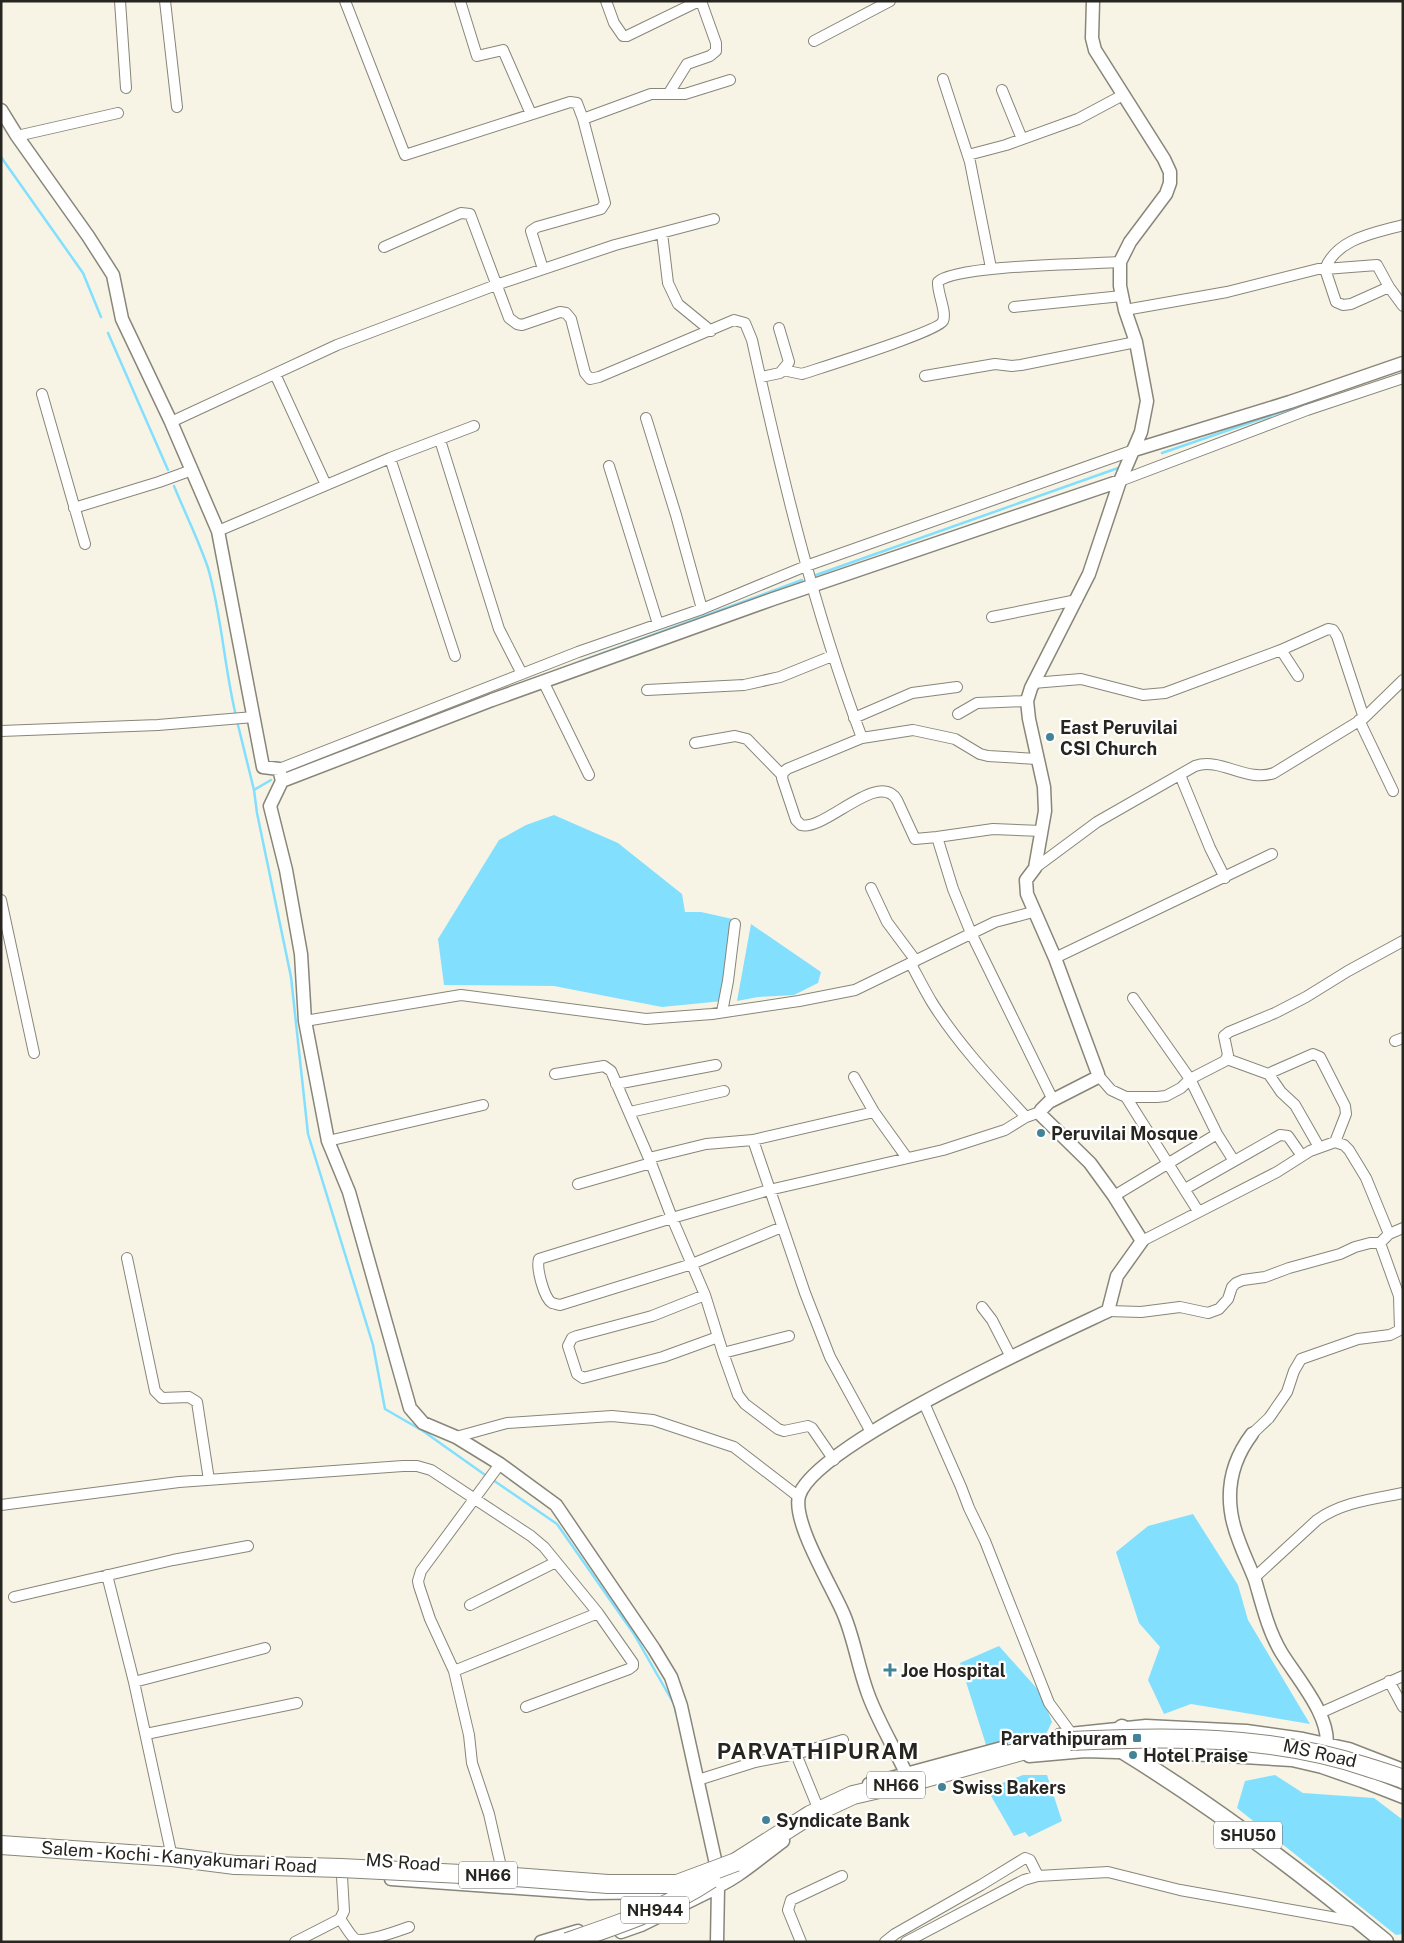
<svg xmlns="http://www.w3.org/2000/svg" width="1404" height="1943" font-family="'Public Sans',sans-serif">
	<rect width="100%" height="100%" fill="#f7f4e6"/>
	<path fill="#83dffe" d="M 554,815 L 618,843 L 682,894 L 685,912 L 701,912 L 737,920 L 723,1001 L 662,1007 L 554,986 L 444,985 L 438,939 L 499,840 L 526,825 Z
		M 751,924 L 821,972 L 818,983 L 794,995 L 758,997 L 737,1001 Z
		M 1193,1514 L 1238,1585 L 1248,1620 L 1310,1724 L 1191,1704 L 1164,1714 L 1148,1680 L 1160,1647 L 1139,1623 L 1116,1552 L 1148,1526 Z
		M 999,1646 L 1041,1693 L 1052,1722 L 1046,1734 L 987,1748 L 960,1663 Z
		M 1023,1775 L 1047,1775 L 1062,1821 L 1029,1837 L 1025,1832 L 1014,1836 L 987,1789 Z
		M 1275,1775 L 1303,1793 L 1374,1798 L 1403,1820 L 1403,1934 L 1396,1935 L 1237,1808 L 1245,1781 Z"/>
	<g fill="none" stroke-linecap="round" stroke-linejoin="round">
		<path stroke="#83dffe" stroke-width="2.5" d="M 1,157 L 83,273 L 101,317
			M 108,333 L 168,470
			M 1162,453 L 1319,399
			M 174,486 C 185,513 199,541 208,568 C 222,616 224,667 236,716
			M 816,575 L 1121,467
			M 579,662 L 802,580
			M 237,721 L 254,790 L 257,813 L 291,977 L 308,1134 L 373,1345 L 385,1409 L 423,1431 L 488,1477
			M 254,790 L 271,780
			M 493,1480 L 557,1524 L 634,1634 L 674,1704 L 676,1713"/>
		<defs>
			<path id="minor" d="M 120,1 L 126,88
				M 165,1 L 177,107
				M 345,1 L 405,155 L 570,102 L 577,103 L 583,119 L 605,203 L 601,209 L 537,227 L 531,231 L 543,269
				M 460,1 L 477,56 L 503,50 L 531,114
				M 606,1 L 614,23 L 623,36 L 627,36 L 699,1
				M 814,41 L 890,1
				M 943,79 L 970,162 L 991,268
				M 1002,90 L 1022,139
				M 669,93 L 687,64 L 710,56 L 716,51 L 716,43 L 701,1
				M 583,119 L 651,94 L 685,94 L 730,80
				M 17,136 L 118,113
				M 968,155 L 1006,145 L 1078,119 L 1123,95
				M 662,233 L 668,283 L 678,304 L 711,331
				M 384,247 L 461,213 L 470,214 L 509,318 L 517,324 L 522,325 L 560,312 L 566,313 L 571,319 L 585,373 L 590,379 L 599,377 L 734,320 L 745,323 L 752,340 C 782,476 813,608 862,738
				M 1389,287 L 1377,265 L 1325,269 L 1336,302 L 1343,305 L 1351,304 L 1389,287 L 1403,306
				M 1014,307 L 1122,296
				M 1125,310 L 1227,292 L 1318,269 L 1325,269 C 1337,238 1375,233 1403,225
				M 783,370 L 802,374 C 820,368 939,331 943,321 C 947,312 937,293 938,282 C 955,265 1089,264 1120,262
				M 275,374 L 326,485
				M 925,376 L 995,364 L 1012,366 L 1021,365 L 1136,342
				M 761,377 L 780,373 L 789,362 L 779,328
				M 42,394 L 85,544
				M 646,418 L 676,515 L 702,609
				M 171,422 L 337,345 L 496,285 L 615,245 L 714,219
				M 440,440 L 499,629 L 522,674
				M 390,458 L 455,656
				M 609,466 L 658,624
				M 1120,481 L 1307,410 L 1403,378
				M 74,508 L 159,482 L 192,470
				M 218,531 L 390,458 L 474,426
				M 992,617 L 1077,600
				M 1281,650 L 1298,676
				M 543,681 L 589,775
				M 1033,683 L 1081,679 L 1143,695 L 1165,693 L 1281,650 L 1328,629 L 1333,630 L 1337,636 L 1364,718
				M 647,690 L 744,685 L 780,677 L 832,656
				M 958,714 L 977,703 L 1027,701
				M 854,718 L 912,693 L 957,687
				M 1359,720 L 1393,791
				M 1,731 L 158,725 L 254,717
				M 695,743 L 735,736 L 747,739 L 782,775
				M 1037,759 L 988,756 L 980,754 L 955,739 L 913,730 L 862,738 L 787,769 L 783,773 L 782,778 L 796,820 L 801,825 C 824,832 879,769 897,800 L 915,839 L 937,837 L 953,889 L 971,933 L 1053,1100
				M 279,769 L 578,652 L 702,609 L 806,566 L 1134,450
				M 1180,775 L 1210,848 L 1225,878
				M 937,837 L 993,829 L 1042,831
				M 1035,868 L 1097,822 L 1195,766 C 1221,757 1246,783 1274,773 L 1364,718 L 1403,680
				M 871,888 L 887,922 L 916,961
				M 1,900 L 34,1053
				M 1055,958 L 1272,854
				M 911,964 C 918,977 925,991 933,1004 C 959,1045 993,1081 1026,1117 L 1040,1112
				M 1133,998 L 1190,1079 L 1217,1134 L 1234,1161
				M 722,1012 L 728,981 L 735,924
				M 305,1021 L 461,995 L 646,1019 L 712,1014 L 799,1001 L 855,990 L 995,922 L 1033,912
				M 1395,1041 L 1403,1038
				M 1227,1059 L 1271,1075
				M 555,1074 L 604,1066 L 611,1071 L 651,1163 L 672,1218 L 705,1295 L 723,1353 L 738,1395 L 745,1404 L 778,1429 L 784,1431 L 808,1426 L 812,1428 L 834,1460
				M 1098,1075 L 1111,1090 L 1126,1097 L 1157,1097 L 1166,1096 L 1181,1088 L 1190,1079 L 1225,1061 L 1228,1055 L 1224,1036 L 1229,1032 L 1275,1013 L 1306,997 L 1348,971 L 1403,941
				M 854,1077 L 874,1112 L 907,1158
				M 616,1084 L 716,1065
				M 1126,1097 L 1198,1211
				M 630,1112 L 724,1091
				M 753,1140 L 805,1293 L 830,1357 L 871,1432
				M 328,1141 L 483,1105
				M 1319,1147 L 1295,1105 L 1281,1092 L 1270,1076 L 1272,1072 L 1313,1054 L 1320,1057 L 1345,1106 L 1346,1114 L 1335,1142
				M 649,1158 L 706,1144 L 753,1140 L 874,1112
				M 578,1184 L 651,1163
				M 1185,1189 L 1280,1135 L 1288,1136 L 1302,1156
				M 1114,1196 L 1217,1134
				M 782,1227 L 692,1264 L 560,1305 C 559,1305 553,1303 552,1303 C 544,1298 536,1268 539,1259 L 672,1218 L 769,1190 L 943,1150 L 1005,1130 L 1026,1117
				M 1142,1241 L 1277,1172 L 1310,1151 L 1335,1142 L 1344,1145 L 1349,1150 L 1366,1178 L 1389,1234
				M 127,1258 L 155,1391 L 162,1398 L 189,1397 L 197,1402 L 209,1480
				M 705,1295 L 652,1316 L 577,1336 L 572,1338 L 568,1346 L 577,1374 L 583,1378 L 663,1357 L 718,1337
				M 982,1307 L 992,1320 L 1011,1357
				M 1108,1311 L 1141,1312 L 1180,1307 L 1208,1313 L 1219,1309 L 1228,1299 L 1232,1287 L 1236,1283 L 1243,1280 L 1265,1277 L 1289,1268 L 1340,1254 L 1355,1247 L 1370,1243 L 1380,1243
				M 723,1353 L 789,1336
				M 924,1403 L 961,1487 L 969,1508 L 985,1541 L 1049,1703 L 1071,1733
				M 1252,1434 L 1269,1418 L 1287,1392 L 1294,1371 L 1301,1359 L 1358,1339 L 1390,1335 L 1400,1330 L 1399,1296 L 1380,1243 L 1389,1234 L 1403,1228
				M 456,1437 L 507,1423 L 612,1416 L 653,1420 L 734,1447 L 799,1497
				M 500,1464 L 421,1571 L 418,1581 L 419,1586 L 430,1619 L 454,1671 L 469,1735 L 472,1763 L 489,1814 L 502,1871
				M 1,1505 L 179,1482 L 403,1466 L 417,1466 L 431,1470 L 531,1536 L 544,1547 L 598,1613 L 633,1663 L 633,1666 L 629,1669 L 526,1707
				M 107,1575 L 134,1682 L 172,1857
				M 1254,1578 L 1317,1520 C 1342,1502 1373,1499 1403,1493
				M 14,1597 L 173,1560 L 248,1546
				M 470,1605 L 556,1562
				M 454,1671 L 598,1613
				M 1389,1681 L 1403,1707
				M 134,1682 L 265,1648
				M 1320,1713 L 1403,1676
				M 146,1734 L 297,1703
				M 796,1754 L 816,1803
				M 698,1780 L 755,1762 L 796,1754 L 843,1740
				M 340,1919 C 345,1925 349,1934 355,1939 C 365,1943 398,1931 409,1927
				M 295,1942 L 340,1919 L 344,1911 L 342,1876
				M 801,1942 L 788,1910 L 791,1900 L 842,1876
				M 885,1942 L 895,1934 L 981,1885 L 1025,1858 L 1030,1860 L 1038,1876
				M 906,1942 L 1024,1880 L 1038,1876 L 1108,1872 L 1180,1890 L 1359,1922"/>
			<path id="tertiary" d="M 1,110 L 17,136 L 88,236 L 113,275 L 122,319 L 171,422 L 218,531 L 263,767 L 279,769 L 282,781 L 270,806 L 286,870 L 301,954 L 305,1021 L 328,1141 L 349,1192 L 410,1408 L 423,1423 L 456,1437 L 500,1464 L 556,1505 L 654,1649 L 671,1677 L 681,1706 L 716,1864 L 718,1887 L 717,1942
				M 1134,450 L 1290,402 L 1403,363
				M 282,781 L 492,700 L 773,599 L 1120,481
				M 1252,1434 C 1227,1467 1224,1503 1239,1541 C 1244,1555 1250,1567 1255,1580 C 1262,1604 1268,1630 1281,1652 C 1296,1677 1333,1718 1326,1749
				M 1060,1735 L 1146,1726 L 1246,1731 L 1303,1739 L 1349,1749 L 1403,1770
				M 1029,1756 L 1085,1751 L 1211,1755 L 1292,1760 L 1322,1767 L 1362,1781 L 1403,1797
				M 906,1773 C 894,1747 876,1718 867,1691 C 858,1666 854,1639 844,1615 C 833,1588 792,1523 799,1496 C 814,1445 1053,1337 1108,1311 L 1117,1276 L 1142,1241 L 1114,1196 L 1090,1163 L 1041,1115 L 1041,1110 L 1049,1102 L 1096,1078 L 1098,1074 L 1055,958 L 1027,894 L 1026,880 L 1035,868 L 1045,811 L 1044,787 L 1029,719 L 1027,701 L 1031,688 L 1089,574 L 1120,481 L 1141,432 L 1147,401 L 1136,342 L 1125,310 L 1120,286 L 1120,262 L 1130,242 L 1166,194 L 1170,183 L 1170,172 L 1164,159 L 1095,50 L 1092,38 L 1093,1
				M 869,1784 L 1002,1748
				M 391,1879 L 589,1893 L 678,1892
				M 712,1888 C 731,1884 766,1853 783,1841
				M 621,1932 L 641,1925 L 718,1887
				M 541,1942 L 578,1931"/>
			<path id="primary" d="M 1122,1728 L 1125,1752 C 1216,1808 1302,1873 1385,1942"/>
			<path id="trunk" d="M 1,1845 L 172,1857 L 235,1865
				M 736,1862 L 810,1815 L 853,1795 L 918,1780 L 1040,1746 L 1070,1741"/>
		</defs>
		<use href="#minor" stroke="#888679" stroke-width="12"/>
		<use href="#tertiary" stroke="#888679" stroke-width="15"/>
		<use href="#primary" stroke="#888679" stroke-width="19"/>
		<use href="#trunk" stroke="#888679" stroke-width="20"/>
		<use href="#minor" stroke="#fff" stroke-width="10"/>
		<use href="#tertiary" stroke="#fff" stroke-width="12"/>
		<use href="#primary" stroke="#fff" stroke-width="16"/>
		<use href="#trunk" stroke="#fff" stroke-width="18"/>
		<defs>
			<path id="trunk-bridge" d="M 1070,1741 C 1169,1736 1272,1735 1367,1767 C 1379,1771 1391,1774 1403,1779
				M 235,1865 L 341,1868 L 502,1876 L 608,1884 L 677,1884 L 736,1862
				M 567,1942 C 617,1925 666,1909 711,1879"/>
		</defs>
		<use href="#trunk-bridge" stroke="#888679" stroke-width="20" stroke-linecap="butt"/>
		<use href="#trunk-bridge" stroke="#fff" stroke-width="18"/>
	</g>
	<g fill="#438397" stroke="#fff" stroke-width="2">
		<circle cx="1050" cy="737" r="5"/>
		<circle cx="1041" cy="1133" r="5"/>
		<path d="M887.5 1662.5h5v5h5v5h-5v5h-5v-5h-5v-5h5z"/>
		<rect x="1132" y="1733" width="10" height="10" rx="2.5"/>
		<circle cx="1133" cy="1755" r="5"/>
		<circle cx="942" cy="1787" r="5"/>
		<circle cx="766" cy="1820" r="5"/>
	</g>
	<g text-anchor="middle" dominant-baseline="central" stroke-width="4.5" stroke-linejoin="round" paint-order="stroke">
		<g fill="#fff" stroke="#676663" stroke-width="1">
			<rect x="867" y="1771.5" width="58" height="27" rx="4"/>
			<rect x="1214" y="1821.5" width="68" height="27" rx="4"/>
			<rect x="459" y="1861.5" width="58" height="27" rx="4"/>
			<rect x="621" y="1896.5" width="68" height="27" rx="4"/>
		</g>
		<g font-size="16" font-weight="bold" fill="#262520">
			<text x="896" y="1785">NH66</text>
			<text x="1248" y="1835">SHU50</text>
			<text x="488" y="1875">NH66</text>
			<text x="655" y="1910">NH944</text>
		</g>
		<g font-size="18" font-weight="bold" fill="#262520" stroke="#fff" text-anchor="start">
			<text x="1060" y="727">East Peruvilai<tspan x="1060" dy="21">CSI Church</tspan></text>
			<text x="1051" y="1133">Peruvilai Mosque</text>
			<text x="901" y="1670">Joe Hospital</text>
			<text x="1127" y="1738" text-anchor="end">Parvathipuram</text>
			<text x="1143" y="1755">Hotel Praise</text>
			<text x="952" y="1787">Swiss Bakers</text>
			<text x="776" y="1820">Syndicate Bank</text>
		</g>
		<g font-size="18" fill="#262520" stroke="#fff">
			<text transform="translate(1320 1753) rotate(13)">MS Road</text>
			<text transform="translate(179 1857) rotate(4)">Salem - Kochi - Kanyakumari Road</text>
			<text transform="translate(403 1862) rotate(4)">MS Road</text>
		</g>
		<g font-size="22" font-weight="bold" letter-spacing="1" fill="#262520" stroke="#fff">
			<text x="818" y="1751">PARVATHIPURAM</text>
		</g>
	</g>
	<rect width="1404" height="1943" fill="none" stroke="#262520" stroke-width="5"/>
</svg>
